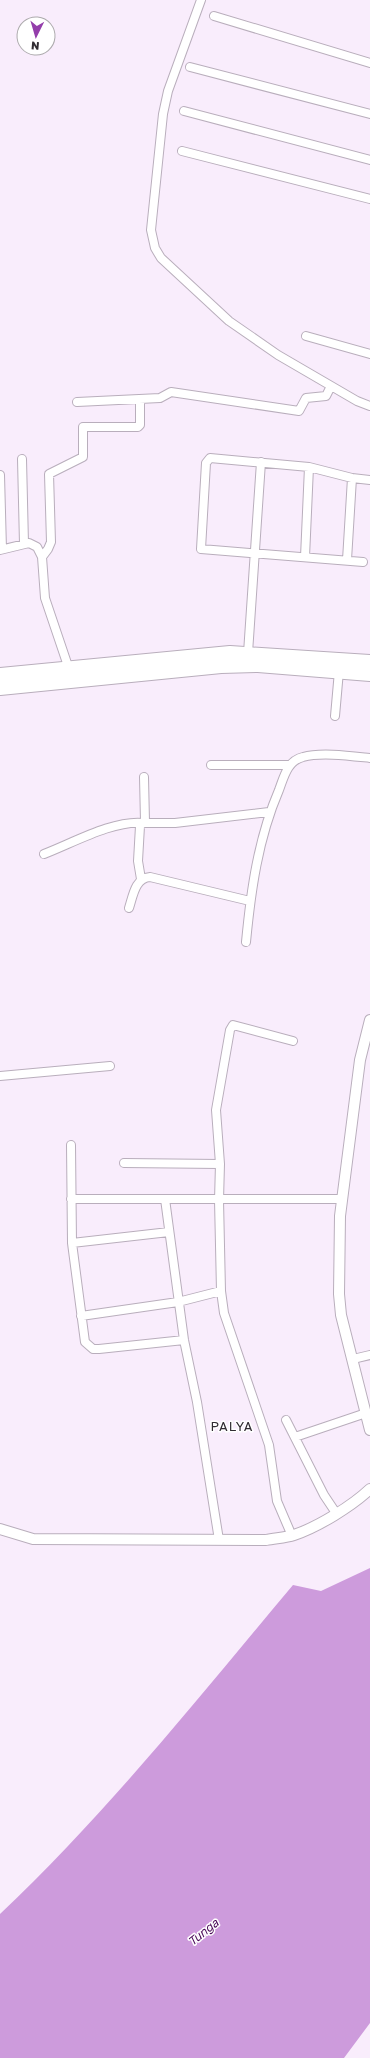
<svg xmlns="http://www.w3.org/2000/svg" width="370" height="2058" font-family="'Golos Text',sans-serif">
	<rect width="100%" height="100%" fill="#f9edfc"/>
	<path fill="#cd9bdc" d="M 370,1568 L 370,2023 L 344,2058 L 0,2058 L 0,1914 C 107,1813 199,1697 293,1585 L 321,1591 Z"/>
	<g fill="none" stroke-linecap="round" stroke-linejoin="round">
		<defs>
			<path id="minor" d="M 201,0 L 168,91 L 163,114 L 151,230 L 155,248 L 161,258 L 229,321 L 278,355 L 357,401 L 370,406
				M 214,16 L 370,63
				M 190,67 L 370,114
				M 184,111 L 370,160
				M 182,151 L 370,199
				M 306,336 L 370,354
				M 77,402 L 160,398 L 171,392 L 299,411 L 306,398 L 326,396 L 331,386
				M 22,459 L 24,544
				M 0,475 L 2,549
				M 0,550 L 29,543 L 37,547 L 42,557 L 45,598 L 69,669
				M 42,557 L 48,549 L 51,542 L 49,474 L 83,457 L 83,427 L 138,427 L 140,425 L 140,399
				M 305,557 L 309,467
				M 347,560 L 352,478
				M 363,562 L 201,549 L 206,463 L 210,458 L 309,467 L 352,478 L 370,480
				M 248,653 L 261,462
				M 335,716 L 339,671
				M 211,765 L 289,765
				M 144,777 L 145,822
				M 44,854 C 73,843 113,820 143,823
				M 141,879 L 138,861 L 140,826 L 143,823 L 175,823 L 269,812
				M 129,908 C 133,896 135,878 150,877 L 250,901
				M 246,942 C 251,890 258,839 279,790 C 284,777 287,761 303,757 C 321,752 351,756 370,758
				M 0,1076 L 110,1066
				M 71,1145 L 72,1243 L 85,1342 L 93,1349 L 99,1349 L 184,1340
				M 124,1163 L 220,1164
				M 71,1199 L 342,1199
				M 165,1199 L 184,1340 L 197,1402 L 219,1540
				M 72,1243 L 169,1232
				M 81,1316 L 178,1302 L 221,1291
				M 353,1359 L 370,1355
				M 286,1420 L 324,1495 L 336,1513
				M 295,1437 L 366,1413
				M 292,1536 L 277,1501 L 269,1445 L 224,1313 L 221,1291 L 219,1200 L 220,1164 L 216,1110 L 230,1030 L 233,1025 L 293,1041"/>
			<path id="tertiary" d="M 370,1020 L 360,1060 L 340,1216 L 339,1294 L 341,1315 L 370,1430
				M 0,1529 L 33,1539 L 266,1540 C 275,1538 285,1538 294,1535 C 318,1527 352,1506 370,1489"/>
			<path id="trunk" d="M 0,675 L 230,653 L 370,662
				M 0,688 L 221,666 L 258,665 L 370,674"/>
		</defs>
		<use href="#minor" stroke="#b9aebc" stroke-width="10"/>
		<use href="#tertiary" stroke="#b9aebc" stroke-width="12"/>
		<use href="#trunk" stroke="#b9aebc" stroke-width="16"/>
		<use href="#minor" stroke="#fff" stroke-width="8"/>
		<use href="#tertiary" stroke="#fff" stroke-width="10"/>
		<use href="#trunk" stroke="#fff" stroke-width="14"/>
	</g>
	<g text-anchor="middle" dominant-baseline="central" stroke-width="3" stroke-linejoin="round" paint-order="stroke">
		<g font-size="12" font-style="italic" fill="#480657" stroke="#fff">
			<text transform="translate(203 1932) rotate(-39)">Tunga</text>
		</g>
		<g font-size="13" letter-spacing="1" fill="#312c32" stroke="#fff">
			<text x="232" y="1426">PALYA</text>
		</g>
	</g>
	<g transform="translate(36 36) rotate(185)"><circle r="19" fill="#ffffff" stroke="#adabad"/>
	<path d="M0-3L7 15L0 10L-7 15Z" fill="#943eab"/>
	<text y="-6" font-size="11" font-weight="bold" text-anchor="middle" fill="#312c32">N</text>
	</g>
</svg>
